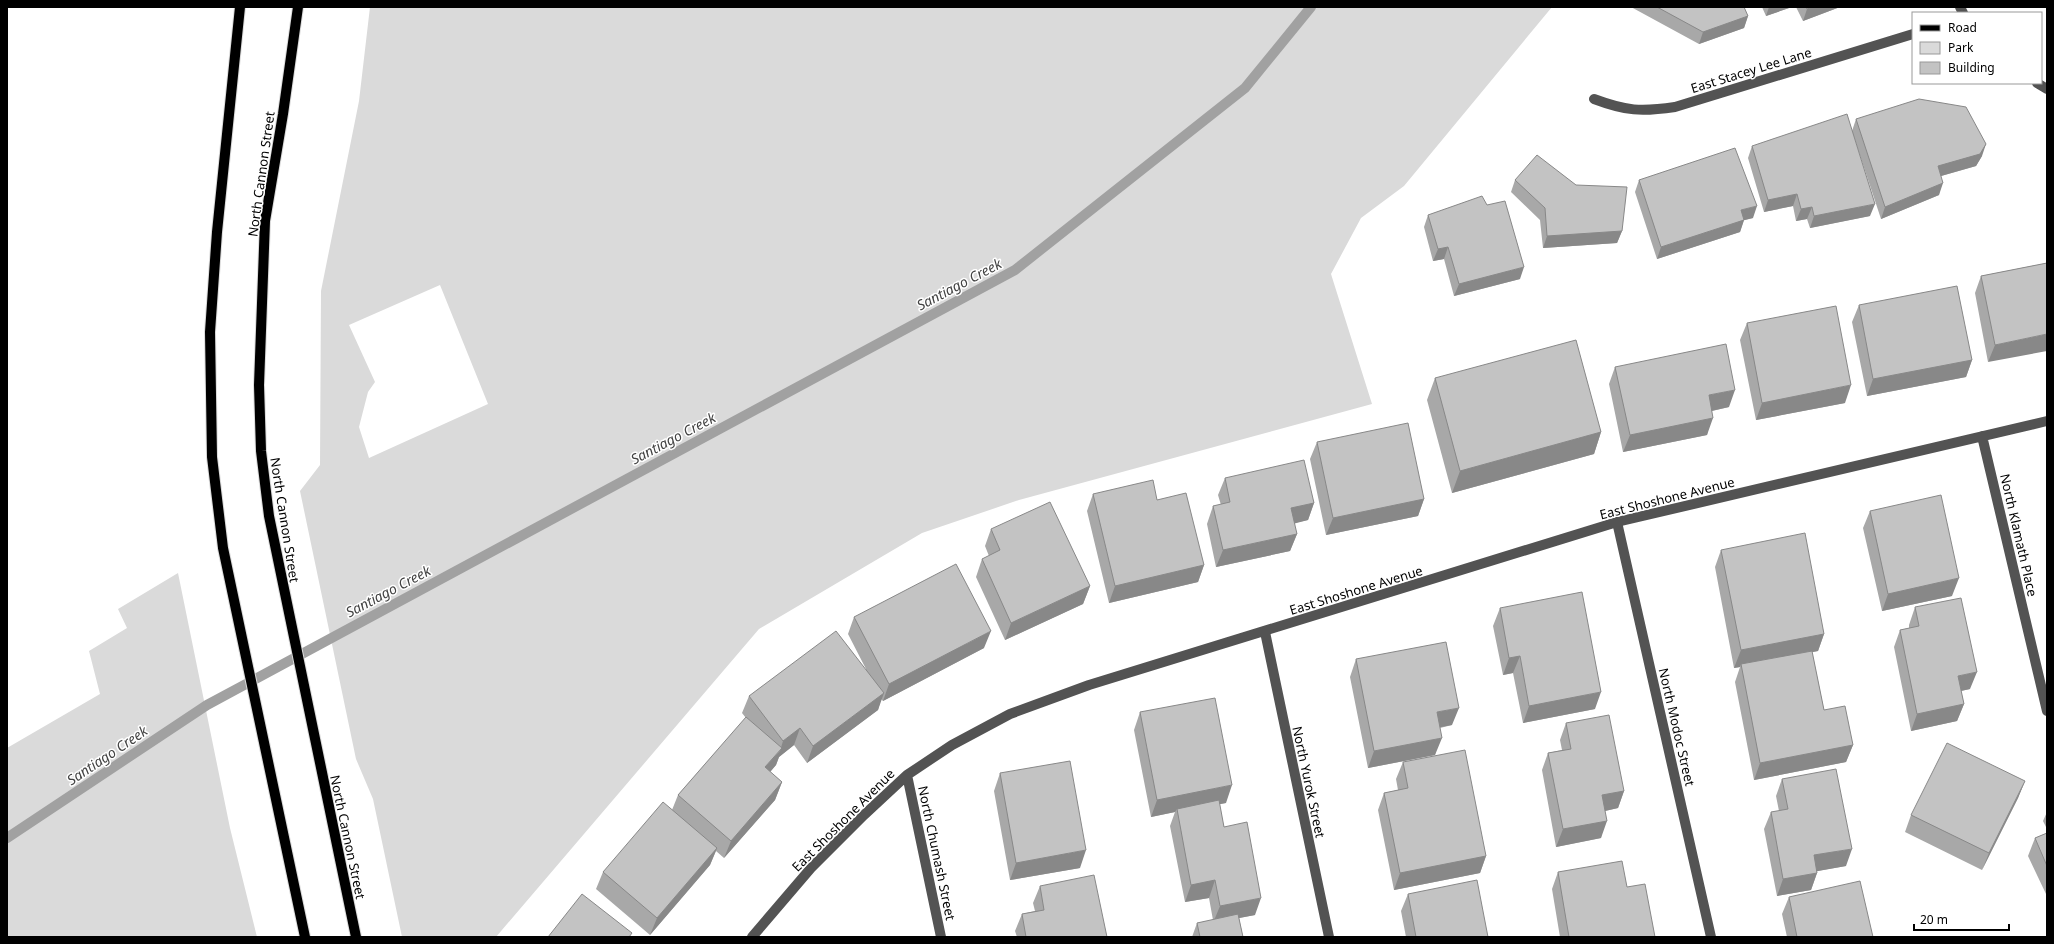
<svg xmlns="http://www.w3.org/2000/svg" width="2054" height="944" font-family="'Noto Sans',sans-serif">
	<rect width="100%" height="100%" fill="#fff"/>
	<path fill="#dadada" fill-rule="evenodd" d="M 370,7 L 1552,7 L 1404,186 L 1361,218 L 1331,274 L 1372,404 L 1019,500 L 922,533 L 759,629 L 496,937 L 402,937 L 373,799 L 356,759 L 300,491 L 320,465 L 321,291 L 359,101 ZM 440,285 L 488,404 L 369,458 L 359,427 L 368,392 L 375,382 L 349,325 Z
		M 178,573 L 230,828 L 257,937 L 7,937 L 7,748 L 100,694 L 89,651 L 127,628 L 118,609 Z"/>
	<g fill="none" stroke-linecap="round" stroke-linejoin="round">
		<path stroke="#a1a1a1" stroke-width="10" d="M 7,838 L 207,705 L 1015,270 L 1245,88 L 1311,7"/>
		<defs>
			<path id="major" d="M 240,7 L 217,232 L 210,332 L 212,457 L 223,548 L 305,937
				M 298,7 L 283,114 L 265,221 L 259,385 L 261,451 L 269,516 L 356,937"/>
		</defs>
		<use href="#major" stroke="#dbdbdb" stroke-width="12"/>
		<path stroke="#535353" stroke-width="10" d="M 1960,7 L 1963,13
			M 2037,83 L 2047,89
			M 1594,99 C 1626,111 1641,112 1675,107 L 1913,34
			M 1982,436 L 2047,711
			M 1617,522 L 1711,937
			M 1265,632 L 1329,937
			M 907,775 L 941,937
			M 752,937 L 811,868 L 864,815 L 907,775 L 952,745 L 1010,714 L 1089,685 L 1617,522 L 2047,421"/>
		<use href="#major" stroke="#000" stroke-width="10"/>
	</g>
	<path fill="#a8a8a8" d="M 1631,7 L 1744,7 L 1748,16 L 1744,28 L 1699,44 Z
		M 1762,7 L 1792,7 L 1766,16 Z
		M 1796,7 L 1840,7 L 1803,21 Z
		M 1856,119 L 1982,156 L 1976,166 L 1941,176 L 1939,195 L 1881,219 L 1852,131 Z
		M 1752,146 L 1870,216 L 1810,228 L 1807,219 L 1796,221 L 1793,206 L 1764,212 L 1748,158 Z
		M 1515,180 L 1622,231 L 1617,243 L 1543,248 L 1540,220 L 1511,192 Z
		M 1639,180 L 1753,218 L 1744,220 L 1740,232 L 1657,259 L 1635,192 Z
		M 1428,215 L 1520,279 L 1454,296 L 1444,259 L 1433,261 L 1424,227 Z
		M 2047,263 L 1988,362 L 1975,293 L 1981,276 Z
		M 1859,305 L 1972,360 L 1966,377 L 1867,396 L 1852,322 Z
		M 1747,323 L 1845,403 L 1756,420 L 1740,340 Z
		M 1615,367 L 1729,407 L 1712,411 L 1707,435 L 1623,452 L 1609,384 Z
		M 1435,378 L 1601,432 L 1594,454 L 1452,493 L 1427,400 Z
		M 1317,442 L 1424,499 L 1418,516 L 1326,535 L 1310,459 Z
		M 1225,478 L 1314,503 L 1308,520 L 1294,523 L 1297,534 L 1290,551 L 1216,567 L 1207,524 L 1213,506 L 1221,505 L 1218,495 Z
		M 1093,494 L 1204,565 L 1198,582 L 1109,603 L 1087,511 Z
		M 1870,511 L 1952,596 L 1882,611 L 1863,528 Z
		M 991,529 L 1090,586 L 1083,604 L 1005,640 L 976,577 L 982,559 L 989,556 L 985,546 Z
		M 1721,550 L 1824,634 L 1818,651 L 1812,652 L 1824,710 L 1853,745 L 1846,762 L 1754,780 L 1735,682 L 1740,667 L 1734,668 L 1715,567 Z
		M 1915,607 L 1970,689 L 1961,691 L 1964,704 L 1957,721 L 1911,731 L 1894,647 L 1900,630 L 1909,628 L 1909,625 Z
		M 1500,608 L 1595,709 L 1523,723 L 1513,673 L 1503,675 L 1493,626 Z
		M 854,617 L 984,648 L 883,701 L 881,699 L 878,710 L 807,763 L 794,745 L 779,757 L 776,765 L 770,772 L 782,782 L 775,800 L 724,858 L 716,851 L 710,865 L 650,935 L 596,889 L 603,872 L 672,810 L 678,795 L 746,718 L 742,713 L 749,696 L 866,669 L 848,634 Z
		M 1356,659 L 1452,725 L 1440,728 L 1435,755 L 1368,768 L 1350,677 Z
		M 1140,712 L 1226,803 L 1219,804 L 1224,827 L 1255,915 L 1239,918 L 1243,937 L 1192,937 L 1197,923 L 1213,920 L 1209,898 L 1185,902 L 1170,826 L 1175,812 L 1151,817 L 1134,730 Z
		M 1566,723 L 1624,791 L 1618,808 L 1605,811 L 1601,838 L 1556,847 L 1542,770 L 1548,753 L 1562,750 L 1560,740 Z
		M 1403,762 L 1486,856 L 1480,873 L 1394,890 L 1378,810 L 1384,793 L 1398,790 L 1396,779 Z
		M 1000,773 L 1080,868 L 1010,880 L 994,791 Z
		M 1782,779 L 1846,866 L 1817,871 L 1817,873 L 1811,890 L 1777,896 L 1764,829 L 1771,812 L 1779,811 L 1776,796 Z
		M 2025,781 L 2018,798 L 1982,870 L 1905,832 L 1911,815 Z
		M 2047,812 L 2047,829 L 2043,821 Z
		M 2047,833 L 2047,894 L 2046,894 L 2028,856 L 2035,838 Z
		M 1558,872 L 1627,887 L 1655,937 L 1560,937 L 1552,889 Z
		M 1040,886 L 1107,937 L 1017,937 L 1015,931 L 1022,914 L 1035,911 L 1033,903 Z
		M 1408,894 L 1488,937 L 1406,937 L 1401,911 Z
		M 1789,897 L 1873,937 L 1787,937 L 1782,914 Z"/>
	<path fill="#888" d="M 1769,7 L 1792,7 L 1766,16 Z
		M 1813,7 L 1840,7 L 1803,21 L 1807,9 Z
		M 1748,16 L 1744,28 L 1699,44 L 1703,32 Z
		M 1986,144 L 1982,156 L 1976,166 L 1934,178 L 1938,166 Z
		M 1943,183 L 1939,195 L 1881,219 L 1885,207 Z
		M 1797,194 L 1793,206 L 1764,212 L 1768,200 Z
		M 1875,204 L 1870,216 L 1810,228 L 1814,216 Z
		M 1757,206 L 1753,218 L 1737,222 L 1741,210 Z
		M 1812,207 L 1807,219 L 1796,221 L 1801,209 Z
		M 1744,220 L 1740,232 L 1657,259 L 1661,247 Z
		M 1622,231 L 1617,243 L 1543,248 L 1547,236 Z
		M 1448,247 L 1444,259 L 1433,261 L 1438,249 Z
		M 1524,267 L 1520,279 L 1454,296 L 1459,284 Z
		M 2047,334 L 2047,351 L 1988,362 L 1995,345 Z
		M 1972,360 L 1966,377 L 1867,396 L 1873,379 Z
		M 1851,385 L 1845,403 L 1756,420 L 1762,403 Z
		M 1735,390 L 1729,407 L 1702,413 L 1709,395 Z
		M 1713,418 L 1707,435 L 1623,452 L 1630,435 Z
		M 1601,432 L 1594,454 L 1452,493 L 1460,471 Z
		M 1424,499 L 1418,516 L 1326,535 L 1333,518 Z
		M 1314,503 L 1308,520 L 1285,526 L 1291,508 Z
		M 1297,534 L 1290,551 L 1216,567 L 1223,550 Z
		M 1204,565 L 1198,582 L 1109,603 L 1115,586 Z
		M 1959,578 L 1952,596 L 1882,611 L 1888,594 Z
		M 1090,586 L 1083,604 L 1005,640 L 1011,623 Z
		M 991,631 L 984,648 L 883,701 L 889,684 Z
		M 1824,634 L 1818,651 L 1741,666 L 1741,664 L 1740,667 L 1734,668 L 1741,650 Z
		M 1520,656 L 1513,673 L 1503,675 L 1509,658 Z
		M 1977,672 L 1970,689 L 1951,693 L 1958,676 Z
		M 1601,692 L 1595,709 L 1523,723 L 1529,706 Z
		M 884,693 L 878,710 L 807,763 L 813,746 Z
		M 1964,704 L 1957,721 L 1911,731 L 1917,714 Z
		M 1459,708 L 1452,725 L 1430,729 L 1437,712 Z
		M 800,728 L 794,745 L 779,757 L 776,765 L 759,785 L 765,767 L 780,751 L 783,741 Z
		M 1442,738 L 1435,755 L 1368,768 L 1374,751 Z
		M 1853,745 L 1846,762 L 1754,780 L 1760,763 Z
		M 2025,781 L 2018,798 L 1982,870 L 1989,853 Z
		M 782,782 L 775,800 L 724,858 L 731,841 Z
		M 1232,785 L 1226,803 L 1177,812 L 1177,809 L 1175,812 L 1151,817 L 1157,800 Z
		M 1624,791 L 1618,808 L 1596,813 L 1602,795 Z
		M 1607,821 L 1601,838 L 1556,847 L 1563,829 Z
		M 717,848 L 710,865 L 650,935 L 657,918 Z
		M 1852,849 L 1846,866 L 1807,873 L 1814,855 Z
		M 1086,850 L 1080,868 L 1010,880 L 1016,863 Z
		M 1486,856 L 1480,873 L 1394,890 L 1400,873 Z
		M 1817,873 L 1811,890 L 1777,896 L 1783,879 Z
		M 1215,880 L 1209,898 L 1185,902 L 1191,885 Z
		M 1261,898 L 1255,915 L 1213,923 L 1220,906 Z"/>
	<path fill="#c3c3c3" stroke="#888" d="M 1657,7 L 1744,7 L 1748,16 L 1703,32 Z
		M 1806,7 L 1813,7 L 1807,9 Z
		M 1919,99 L 1966,107 L 1986,144 L 1980,154 L 1938,166 L 1943,183 L 1885,207 L 1856,119 Z
		M 1847,114 L 1875,204 L 1814,216 L 1812,207 L 1801,209 L 1797,194 L 1768,200 L 1752,146 Z
		M 1735,148 L 1757,206 L 1741,210 L 1744,220 L 1661,247 L 1639,180 Z
		M 1537,155 L 1576,185 L 1627,187 L 1622,231 L 1547,236 L 1545,208 L 1515,180 Z
		M 1482,196 L 1487,205 L 1505,201 L 1524,267 L 1459,284 L 1448,247 L 1438,249 L 1428,215 Z
		M 2047,263 L 2047,334 L 1995,345 L 1981,276 Z
		M 1957,286 L 1972,360 L 1873,379 L 1859,305 Z
		M 1836,306 L 1851,385 L 1762,403 L 1747,323 Z
		M 1576,340 L 1601,432 L 1460,471 L 1435,378 Z
		M 1726,344 L 1735,390 L 1709,395 L 1713,418 L 1630,435 L 1615,367 Z
		M 1408,423 L 1424,499 L 1333,518 L 1317,442 Z
		M 1304,460 L 1314,503 L 1291,508 L 1297,534 L 1223,550 L 1213,506 L 1230,502 L 1225,478 Z
		M 1153,480 L 1157,500 L 1186,493 L 1204,565 L 1115,586 L 1093,494 Z
		M 1941,495 L 1959,578 L 1888,594 L 1870,511 Z
		M 1050,502 L 1090,586 L 1011,623 L 982,559 L 1000,550 L 991,529 Z
		M 1805,533 L 1824,634 L 1741,650 L 1721,550 Z
		M 956,564 L 991,631 L 889,684 L 854,617 Z
		M 1582,592 L 1601,692 L 1529,706 L 1520,656 L 1509,658 L 1500,608 Z
		M 1961,598 L 1977,672 L 1958,676 L 1964,704 L 1917,714 L 1900,630 L 1919,626 L 1915,607 Z
		M 836,631 L 884,693 L 813,746 L 800,728 L 783,741 L 749,696 Z
		M 1446,642 L 1459,708 L 1437,712 L 1442,738 L 1374,751 L 1356,659 Z
		M 1812,651 L 1824,710 L 1845,706 L 1853,745 L 1760,763 L 1741,664 Z
		M 1215,698 L 1232,785 L 1157,800 L 1140,712 Z
		M 1609,715 L 1624,791 L 1602,795 L 1607,821 L 1563,829 L 1548,753 L 1571,749 L 1566,723 Z
		M 746,717 L 782,748 L 765,767 L 782,782 L 731,841 L 678,795 Z
		M 1947,743 L 2025,781 L 1989,853 L 1911,815 Z
		M 1465,750 L 1486,856 L 1400,873 L 1384,793 L 1408,788 L 1403,762 Z
		M 1070,761 L 1086,850 L 1016,863 L 1000,773 Z
		M 1836,769 L 1852,849 L 1814,855 L 1817,873 L 1783,879 L 1771,812 L 1788,809 L 1782,779 Z
		M 1219,800 L 1224,827 L 1247,822 L 1261,898 L 1220,906 L 1215,880 L 1191,885 L 1177,809 Z
		M 663,802 L 717,848 L 657,918 L 603,872 Z
		M 2047,833 L 2047,866 L 2035,838 Z
		M 1622,861 L 1627,887 L 1645,884 L 1655,937 L 1569,937 L 1558,872 Z
		M 1094,875 L 1107,937 L 1026,937 L 1022,914 L 1044,910 L 1040,886 Z
		M 1477,880 L 1488,937 L 1416,937 L 1408,894 Z
		M 1860,881 L 1873,937 L 1797,937 L 1789,897 Z
		M 582,894 L 632,933 L 629,937 L 548,937 Z
		M 1238,914 L 1243,937 L 1200,937 L 1197,923 Z"/>
	<g text-anchor="middle" dominant-baseline="central" stroke-width="3" stroke-linejoin="round" paint-order="stroke">
		<g font-size="13" fill="#000" stroke="#fff">
			<text transform="translate(1751 70) rotate(-17)">East Stacey Lee Lane</text>
			<text transform="translate(261 174) rotate(-82)">North Cannon Street</text>
			<text transform="translate(1667 498) rotate(-14)">East Shoshone Avenue</text>
			<text transform="translate(285 520) rotate(81)">North Cannon Street</text>
			<text transform="translate(2019 535) rotate(77)">North Klamath Place</text>
			<text transform="translate(1356 590) rotate(-17)">East Shoshone Avenue</text>
			<text transform="translate(1677 727) rotate(77)">North Modoc Street</text>
			<text transform="translate(1309 782) rotate(78)">North Yurok Street</text>
			<text transform="translate(843 820) rotate(-45)">East Shoshone Avenue</text>
			<text transform="translate(348 837) rotate(78)">North Cannon Street</text>
			<text transform="translate(937 853) rotate(78)">North Chumash Street</text>
		</g>
		<g font-size="14" font-style="italic" fill="#424242" stroke="#fff">
			<text transform="translate(959 284) rotate(-28)">Santiago Creek</text>
			<text transform="translate(673 438) rotate(-28)">Santiago Creek</text>
			<text transform="translate(388 591) rotate(-28)">Santiago Creek</text>
			<text transform="translate(107 755) rotate(-34)">Santiago Creek</text>
		</g>
	</g>
	<rect width="2054" height="944" fill="none" stroke="#000000" stroke-width="16"/>
	<rect x="1912" y="12" width="130" height="72" fill="#ffffff" stroke="#999999"/>
	<rect x="1920" y="25" width="20" height="6" fill="#000000" stroke="#999999"/>
	<text x="1948" y="32" font-size="12" fill="#000000">Road</text>
	<rect x="1920" y="42" width="20" height="12" fill="#dadada" stroke="#999999"/>
	<text x="1948" y="52" font-size="12" fill="#000000">Park</text>
	<rect x="1920" y="62" width="20" height="12" fill="#c3c3c3" stroke="#999999"/>
	<text x="1948" y="72" font-size="12" fill="#000000">Building</text>
	<path d="M1914 924v6h95v-6" fill="none" stroke="#000000" stroke-width="2"/>
	<text x="1920" y="924" font-size="12" fill="#000000" stroke="#ffffff" stroke-width="3" paint-order="stroke">20 m</text>
</svg>
